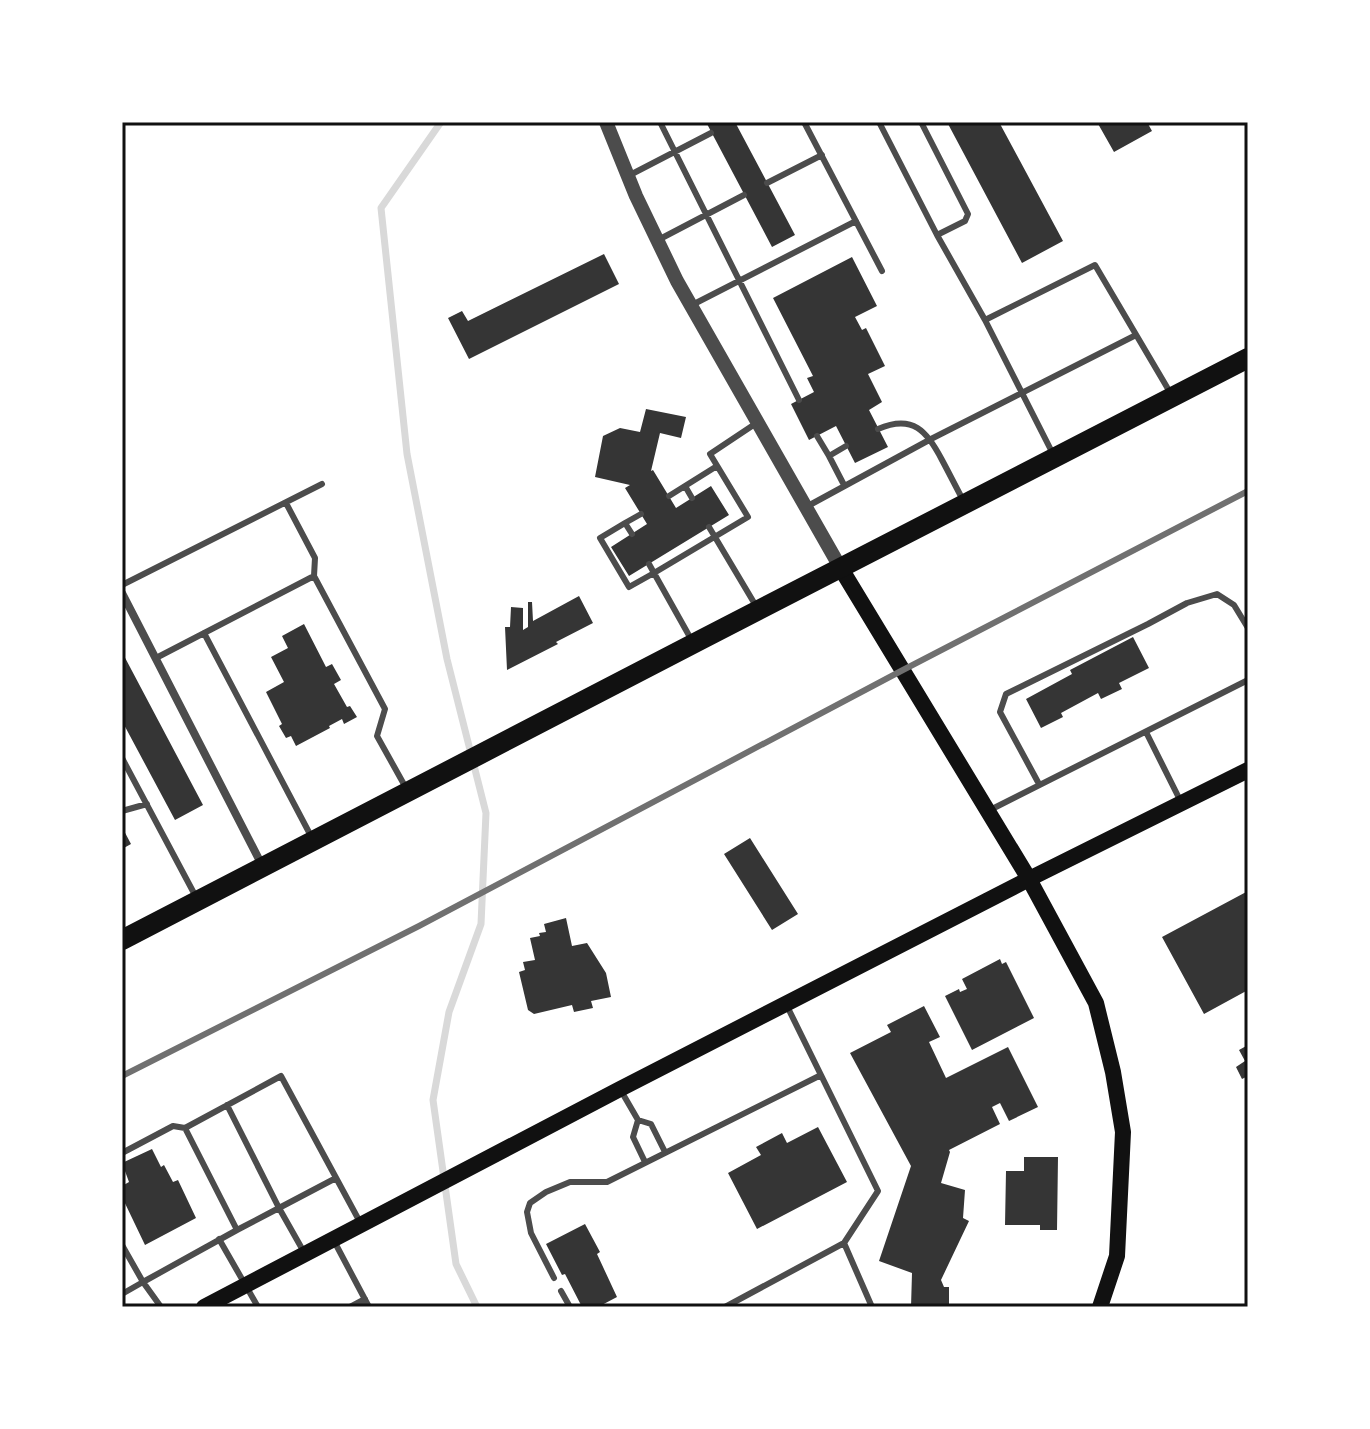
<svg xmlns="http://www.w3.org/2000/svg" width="1370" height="1429" font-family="'Nunito Sans',sans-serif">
	<rect width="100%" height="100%" fill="#fff"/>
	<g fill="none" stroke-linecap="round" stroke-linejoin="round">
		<path stroke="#d9d9d9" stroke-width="7" d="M 441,122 L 381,208 L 407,454 L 447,659 L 486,813 L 481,924 L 449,1012 L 433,1100 L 456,1264 L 477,1307"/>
	</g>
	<path fill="#353535" d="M 706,122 L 735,122 L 795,235 L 772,247 Z
		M 947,122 L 999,122 L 1063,241 L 1022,263 Z
		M 1097,122 L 1147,122 L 1152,131 L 1114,152 Z
		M 604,254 L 619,284 L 469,359 L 448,318 L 462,311 L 468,321 Z
		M 852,257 L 877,306 L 855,317 L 862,330 L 866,328 L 885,366 L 868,374 L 882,402 L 869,410 L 888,447 L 855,463 L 836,426 L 809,440 L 791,404 L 814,392 L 807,378 L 813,376 L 773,298 Z
		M 646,409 L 686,417 L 681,438 L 660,433 L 651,471 L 653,470 L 676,508 L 711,486 L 729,515 L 629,576 L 611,547 L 647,524 L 625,488 L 630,485 L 595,477 L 603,436 L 620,428 L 640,432 Z
		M 579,596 L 593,623 L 556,642 L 558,644 L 507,670 L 505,627 L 510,627 L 511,607 L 523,608 L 523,630 L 528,627 L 528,602 L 532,602 L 533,621 Z
		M 304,624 L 326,667 L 332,664 L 341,680 L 334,684 L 347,707 L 350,706 L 357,717 L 344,724 L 342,719 L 329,726 L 330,728 L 296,746 L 291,736 L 286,738 L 279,726 L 282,724 L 266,692 L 284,682 L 271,657 L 288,648 L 282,636 Z
		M 1133,637 L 1149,668 L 1119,683 L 1122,689 L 1101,699 L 1098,693 L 1061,713 L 1063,717 L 1041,728 L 1026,699 L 1072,674 L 1070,670 Z
		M 122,652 L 203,805 L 175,820 L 122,721 Z
		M 122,827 L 131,844 L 122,849 Z
		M 750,838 L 798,914 L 772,930 L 724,854 Z
		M 1248,891 L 1248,990 L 1204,1014 L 1162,937 Z
		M 566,918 L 572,946 L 587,943 L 606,973 L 611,997 L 591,1001 L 593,1008 L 574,1012 L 572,1005 L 534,1014 L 528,1010 L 519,972 L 525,970 L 523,962 L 535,960 L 530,938 L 540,936 L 539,933 L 546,932 L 544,924 Z
		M 1000,959 L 1002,964 L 1006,962 L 1034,1018 L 972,1050 L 945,996 L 959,989 L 960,992 L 967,989 L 962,979 Z
		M 924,1006 L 940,1037 L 929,1042 L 946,1078 L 1008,1047 L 1038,1107 L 1009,1121 L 1000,1103 L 992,1107 L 1000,1124 L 949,1150 L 950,1152 L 941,1183 L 965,1190 L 963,1218 L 969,1221 L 941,1280 L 944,1287 L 949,1287 L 949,1307 L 911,1307 L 912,1273 L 879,1261 L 911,1166 L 850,1053 L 891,1032 L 887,1025 Z
		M 1248,1045 L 1248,1076 L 1242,1079 L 1236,1067 L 1245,1061 L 1239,1050 Z
		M 818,1127 L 847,1182 L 757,1229 L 728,1173 L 761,1155 L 756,1147 L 782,1133 L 787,1143 Z
		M 152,1149 L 161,1167 L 164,1165 L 173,1182 L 178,1180 L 196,1218 L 145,1245 L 122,1197 L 122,1186 L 129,1182 L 122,1163 Z
		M 1024,1157 L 1058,1157 L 1057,1230 L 1040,1230 L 1040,1225 L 1005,1225 L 1006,1171 L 1024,1171 Z
		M 585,1224 L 600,1252 L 597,1254 L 617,1297 L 598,1307 L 582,1307 L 565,1274 L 562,1275 L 546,1244 Z"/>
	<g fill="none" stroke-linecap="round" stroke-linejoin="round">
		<path stroke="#4c4c4c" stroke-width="6" d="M 660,122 L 799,400
			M 804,122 L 882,271
			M 879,122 L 937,235 L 985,320 L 1053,454
			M 921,122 L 968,214 L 965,221 L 937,235
			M 628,176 L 711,133
			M 767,183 L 822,155
			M 658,240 L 744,195
			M 692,305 L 856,221
			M 985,320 L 1095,265 L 1171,394
			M 878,429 C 913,414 927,431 942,460 C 949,473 956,487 963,500
			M 817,436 L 829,456
			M 844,485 L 829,456 L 846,446
			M 685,486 L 692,498
			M 669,496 L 717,466
			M 286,503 L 315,558 L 314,576
			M 806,507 L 931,439 L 1136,335
			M 625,523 L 600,538 L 629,587 L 654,573 L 649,564
			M 709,527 L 756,606
			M 632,534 L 625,523 L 641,514
			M 122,585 L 322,484
			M 204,633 L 312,838
			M 691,639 L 654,573 L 748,517 L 710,454 L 758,422
			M 156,658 L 314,576 L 385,709 L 377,736 L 406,788
			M 1146,732 L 1180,800
			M 122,758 L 196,897
			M 1039,784 L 1000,712 L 1006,694 L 1148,624 L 1187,603 L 1217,594 L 1234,605 L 1248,628
			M 990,810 L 1248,680
			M 122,811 L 147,804
			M 620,1089 L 638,1120 L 651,1124 L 665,1152
			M 227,1105 L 279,1208 L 336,1178
			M 638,1120 L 633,1137 L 645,1162
			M 122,1153 L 173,1126 L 185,1128
			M 219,1239 L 258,1307
			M 333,1239 L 369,1307
			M 844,1243 L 872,1307
			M 122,1245 L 143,1282 L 122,1294
			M 305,1254 L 279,1208 L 237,1230 L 185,1128 L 281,1076 L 361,1224
			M 554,1278 L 531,1233 L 527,1212 L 530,1203 L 546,1192 L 570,1182 L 607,1182 L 821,1075
			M 561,1291 L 570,1307
			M 161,1307 L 143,1282 L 237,1230
			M 350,1307 L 365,1299
			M 725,1307 L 844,1243 L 878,1191 L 787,1006"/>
		<path stroke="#4c4c4c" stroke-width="8" d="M 122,593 L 263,867"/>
		<path stroke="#4c4c4c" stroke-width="14" d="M 606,122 L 636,196 L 677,281 L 840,567"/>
		<path stroke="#111" stroke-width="16" d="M 840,567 L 1029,879 L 1096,1003 L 1113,1072 L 1123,1132 L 1117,1256 L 1100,1307
			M 204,1307 L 620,1089 L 1029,879 L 1248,770"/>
		<path stroke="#111" stroke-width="20" d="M 122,940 C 497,745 872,551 1248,358"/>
		<path stroke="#707070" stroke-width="6" d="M 122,1076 L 419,926 L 901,671 L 1248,491"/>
	</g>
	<rect width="1370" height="1429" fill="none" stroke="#ffffff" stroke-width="248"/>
	<rect x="124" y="124" width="1122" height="1181" fill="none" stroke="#111" stroke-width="3"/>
</svg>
